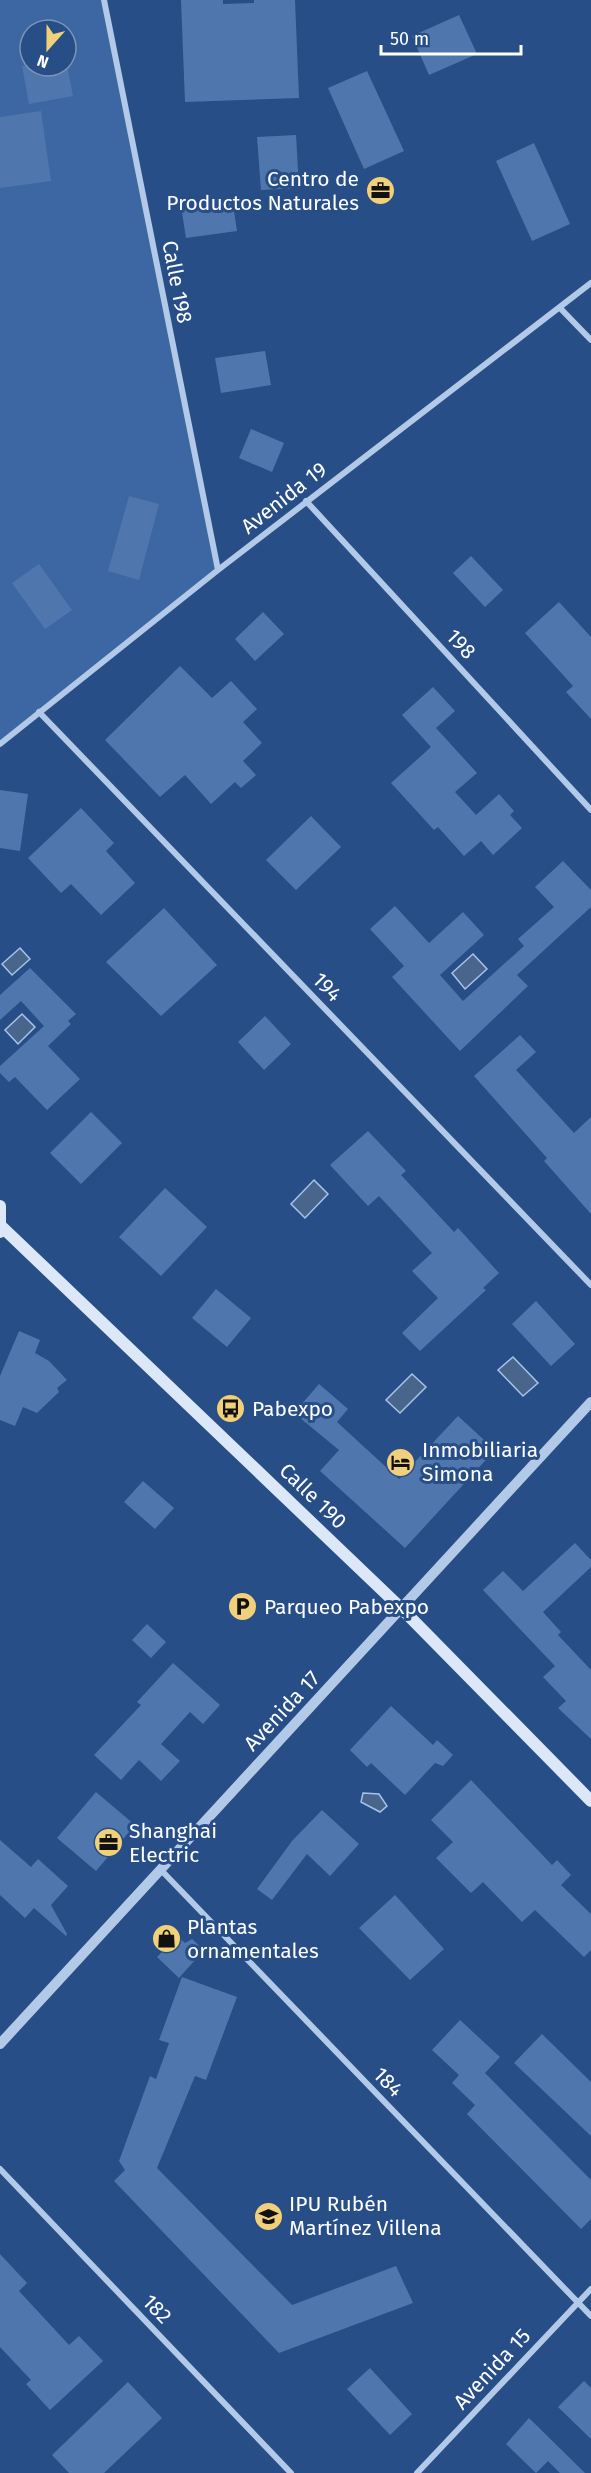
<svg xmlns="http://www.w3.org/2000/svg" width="591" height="2473" font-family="'Fira Sans',sans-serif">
	<rect width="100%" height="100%" fill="#274e86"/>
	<path fill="#3c67a2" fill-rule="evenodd" d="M 0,0 L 104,0 L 218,570 L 0,744 ZM 30,30 L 66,30 L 66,66 L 30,66 Z"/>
	<path fill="#49658c" stroke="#a6c3e8" stroke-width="1.5" d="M 20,948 L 30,959 L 12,975 L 2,964 Z
		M 473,954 L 487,969 L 465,989 L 452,973 Z
		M 22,1014 L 35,1027 L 18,1044 L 5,1030 Z
		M 314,1180 L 328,1194 L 305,1218 L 291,1204 Z
		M 513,1357 L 538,1383 L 523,1396 L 498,1370 Z
		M 412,1374 L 426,1387 L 400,1413 L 386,1400 Z
		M 363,1793 L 379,1794 L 387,1806 L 380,1812 L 361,1802 Z"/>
	<path fill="#5077ad" d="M 181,0 L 223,0 L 223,4 L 254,3 L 254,0 L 295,0 L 299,98 L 185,102 Z
		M 459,15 L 477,54 L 429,75 L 412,36 Z
		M 22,66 L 67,66 L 73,96 L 29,104 Z
		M 367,71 L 404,151 L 364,169 L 328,88 Z
		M 41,111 L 51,181 L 0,188 L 0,117 Z
		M 296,135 L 299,188 L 261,190 L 257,137 Z
		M 534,143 L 570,224 L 532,241 L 496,161 Z
		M 232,198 L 237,231 L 186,238 L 181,206 Z
		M 265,351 L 271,385 L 221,393 L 215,358 Z
		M 251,429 L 284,443 L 272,472 L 239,458 Z
		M 129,496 L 159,504 L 139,580 L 108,571 Z
		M 471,556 L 503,590 L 485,607 L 453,573 Z
		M 39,564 L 72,610 L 45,629 L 12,583 Z
		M 559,602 L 591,637 L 591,719 L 566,692 L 573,686 L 525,633 Z
		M 263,612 L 284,634 L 255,661 L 235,639 Z
		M 180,666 L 212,698 L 231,681 L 257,709 L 243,722 L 262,743 L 243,761 L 256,775 L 241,788 L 235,782 L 211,804 L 185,775 L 160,797 L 105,740 Z
		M 433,687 L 455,711 L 436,728 L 477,773 L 455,792 L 476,815 L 499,794 L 514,811 L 510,815 L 522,828 L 493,855 L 481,841 L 464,856 L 438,827 L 434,830 L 391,783 L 431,747 L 402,715 Z
		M 0,790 L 28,794 L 20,851 L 0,848 Z
		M 81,808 L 114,843 L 106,851 L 135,883 L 101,915 L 71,884 L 61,893 L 28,858 Z
		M 311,816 L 341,847 L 296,890 L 266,860 Z
		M 563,861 L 591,890 L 591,907 L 517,975 L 528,986 L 460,1051 L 392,977 L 404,966 L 370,929 L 395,906 L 429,943 L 463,912 L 484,935 L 440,975 L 463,1001 L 524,946 L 518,939 L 554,907 L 535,887 Z
		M 164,908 L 217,965 L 161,1016 L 106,962 Z
		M 30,968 L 76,1014 L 68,1021 L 71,1024 L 48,1046 L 80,1079 L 47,1110 L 15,1077 L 9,1082 L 0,1073 L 0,1066 L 44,1026 L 21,1001 L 0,1020 L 0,995 Z
		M 265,1016 L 291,1044 L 264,1070 L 238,1042 Z
		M 520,1035 L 536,1052 L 516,1070 L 574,1133 L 591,1117 L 591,1214 L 544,1161 L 547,1158 L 474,1076 Z
		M 91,1112 L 122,1143 L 81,1184 L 50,1153 Z
		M 368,1131 L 406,1171 L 401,1175 L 454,1232 L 458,1228 L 499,1273 L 483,1288 L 486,1290 L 420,1351 L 402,1333 L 438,1298 L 412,1271 L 432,1253 L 379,1196 L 368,1206 L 330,1165 Z
		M 165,1188 L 207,1227 L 161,1276 L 119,1237 Z
		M 216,1289 L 251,1318 L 227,1347 L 192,1318 Z
		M 536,1301 L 575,1344 L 551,1366 L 512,1324 Z
		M 19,1331 L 40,1340 L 35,1353 L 49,1361 L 67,1380 L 57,1388 L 59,1392 L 37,1413 L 23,1407 L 15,1426 L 0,1420 L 0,1376 Z
		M 319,1384 L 348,1409 L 337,1422 L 399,1479 L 458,1416 L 495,1450 L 405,1548 L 320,1471 L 339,1450 L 294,1413 Z
		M 143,1481 L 174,1508 L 155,1529 L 124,1502 Z
		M 575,1543 L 591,1560 L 591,1567 L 543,1612 L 561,1632 L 558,1635 L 591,1670 L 591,1739 L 558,1708 L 566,1701 L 543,1677 L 555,1666 L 483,1590 L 503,1571 L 523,1591 Z
		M 147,1624 L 166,1642 L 151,1658 L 132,1640 Z
		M 173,1663 L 220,1705 L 203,1724 L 190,1712 L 161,1744 L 180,1761 L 161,1781 L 139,1760 L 121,1780 L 94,1755 L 141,1705 L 137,1702 Z
		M 391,1706 L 433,1745 L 437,1740 L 453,1755 L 443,1766 L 435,1763 L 405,1795 L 371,1763 L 367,1767 L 350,1750 Z
		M 471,1780 L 552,1865 L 557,1860 L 571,1875 L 561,1885 L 591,1914 L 591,1950 L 584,1957 L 535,1910 L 522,1922 L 483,1882 L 471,1893 L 436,1858 L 453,1842 L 431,1820 Z
		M 96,1792 L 135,1825 L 96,1871 L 57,1838 Z
		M 322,1810 L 359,1844 L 330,1876 L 307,1854 L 272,1900 L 257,1889 L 292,1841 Z
		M 0,1840 L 31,1867 L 38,1859 L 68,1886 L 51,1905 L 67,1934 L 66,1936 L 34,1908 L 25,1918 L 0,1895 Z
		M 395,1895 L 444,1949 L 410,1980 L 359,1928 Z
		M 166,1926 L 185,1943 L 192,1939 L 204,1950 L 179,1978 L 157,1957 L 165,1949 L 154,1939 Z
		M 182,1977 L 237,1997 L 206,2080 L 195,2076 L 157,2168 L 292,2305 L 396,2266 L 413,2303 L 279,2353 L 114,2181 L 125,2170 L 119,2161 L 150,2076 L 156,2079 L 169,2043 L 159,2040 Z
		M 460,2020 L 500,2057 L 485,2073 L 591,2180 L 591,2219 L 581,2229 L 467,2114 L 475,2105 L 452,2083 L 459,2075 L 432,2050 Z
		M 542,2034 L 591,2082 L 591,2136 L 514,2063 Z
		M 0,2254 L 27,2283 L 19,2291 L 69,2345 L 79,2336 L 103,2361 L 50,2410 L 26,2384 L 31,2380 L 0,2347 Z
		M 370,2368 L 412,2414 L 390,2435 L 347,2389 Z
		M 584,2381 L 591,2388 L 591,2439 L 558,2407 Z
		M 128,2382 L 162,2418 L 104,2473 L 69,2473 L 52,2455 Z
		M 529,2418 L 585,2473 L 560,2473 L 548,2461 L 536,2473 L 506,2444 Z"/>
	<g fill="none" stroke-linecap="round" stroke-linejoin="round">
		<path stroke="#b2c9e8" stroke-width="6" d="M 104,0 L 218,570
			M 560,308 L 591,340
			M 306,501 L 591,810
			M 39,712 L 591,1285
			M 0,744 L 218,570 L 591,283
			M 161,1870 L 591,2316
			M 0,2169 L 291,2473
			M 417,2473 L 591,2289"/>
		<path stroke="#b2c9e8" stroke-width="10" d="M 0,2044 L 591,1402"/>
		<path stroke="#dce7f7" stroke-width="12" d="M 0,1206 L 0,1232
			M 0,1225 L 403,1610 L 591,1801"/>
	</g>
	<defs>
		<symbol id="office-disc" viewBox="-11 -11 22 22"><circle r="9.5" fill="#f0d078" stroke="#274e86"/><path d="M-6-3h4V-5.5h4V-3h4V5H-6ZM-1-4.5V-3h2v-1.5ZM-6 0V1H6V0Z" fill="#111"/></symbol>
		<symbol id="bus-disc" viewBox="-11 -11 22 22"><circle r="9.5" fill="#f0d078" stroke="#274e86"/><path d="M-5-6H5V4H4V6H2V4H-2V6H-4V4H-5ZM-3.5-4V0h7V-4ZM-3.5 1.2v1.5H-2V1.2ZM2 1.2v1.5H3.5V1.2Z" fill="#111"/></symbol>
		<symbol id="hotel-disc" viewBox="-11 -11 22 22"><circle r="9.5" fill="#f0d078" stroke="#274e86"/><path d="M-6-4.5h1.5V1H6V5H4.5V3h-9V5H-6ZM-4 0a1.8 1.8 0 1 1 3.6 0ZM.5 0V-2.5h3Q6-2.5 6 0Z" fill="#111"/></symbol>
		<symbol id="parking-disc" viewBox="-11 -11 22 22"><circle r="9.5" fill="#f0d078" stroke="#274e86"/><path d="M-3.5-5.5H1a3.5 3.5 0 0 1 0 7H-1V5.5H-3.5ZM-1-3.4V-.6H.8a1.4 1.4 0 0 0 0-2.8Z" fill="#111"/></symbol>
		<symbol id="shop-disc" viewBox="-11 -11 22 22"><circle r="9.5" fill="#f0d078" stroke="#274e86"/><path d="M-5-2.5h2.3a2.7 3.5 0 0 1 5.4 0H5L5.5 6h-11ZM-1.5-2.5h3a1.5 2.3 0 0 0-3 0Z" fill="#111"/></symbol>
		<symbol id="school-disc" viewBox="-11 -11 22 22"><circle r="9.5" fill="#f0d078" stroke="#274e86"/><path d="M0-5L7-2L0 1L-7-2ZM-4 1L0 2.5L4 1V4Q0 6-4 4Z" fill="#111"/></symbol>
	</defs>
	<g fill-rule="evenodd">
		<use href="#office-disc" x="364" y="174" width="33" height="33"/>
		<use href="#bus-disc" x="214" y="1392" width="33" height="33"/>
		<use href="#hotel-disc" x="384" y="1446" width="33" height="33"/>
		<use href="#parking-disc" x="226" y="1590" width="33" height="33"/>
		<use href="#office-disc" x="92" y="1826" width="33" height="33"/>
		<use href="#shop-disc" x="150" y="1922" width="33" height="33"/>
		<use href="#school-disc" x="252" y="2200" width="33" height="33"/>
	</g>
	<g text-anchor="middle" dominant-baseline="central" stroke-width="6" stroke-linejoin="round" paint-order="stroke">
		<g font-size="21" fill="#fff" stroke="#274e86" text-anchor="start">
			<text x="359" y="179" text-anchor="end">Centro de<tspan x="359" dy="24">Productos Naturales</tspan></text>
			<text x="252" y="1409">Pabexpo</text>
			<text x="422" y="1450">Inmobiliaria<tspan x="422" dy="24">Simona</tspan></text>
			<text x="264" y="1607">Parqueo Pabexpo</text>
			<text x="129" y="1831">Shanghai<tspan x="129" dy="24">Electric</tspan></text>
			<text x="187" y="1927">Plantas<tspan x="187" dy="24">ornamentales</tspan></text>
			<text x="289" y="2204">IPU Rubén<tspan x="289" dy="24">Martínez Villena</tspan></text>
		</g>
		<g font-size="21" fill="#fff" stroke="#274e86">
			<text transform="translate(177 282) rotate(79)">Calle 198</text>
			<text transform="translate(284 498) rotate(-38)">Avenida 19</text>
			<text transform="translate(461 644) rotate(47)">198</text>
			<text transform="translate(327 987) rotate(46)">194</text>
			<text transform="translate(313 1496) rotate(44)">Calle 190</text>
			<text transform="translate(282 1711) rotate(-47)">Avenida 17</text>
			<text transform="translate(388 2082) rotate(46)">184</text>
			<text transform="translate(157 2309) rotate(46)">182</text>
			<text transform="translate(492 2369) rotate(-47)">Avenida 15</text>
		</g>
	</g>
	<g transform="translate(48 48) rotate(201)"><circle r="28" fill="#274e86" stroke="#7d95b6" stroke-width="1.5"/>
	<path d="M0-4.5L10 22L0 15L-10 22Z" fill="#f0d078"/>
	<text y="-9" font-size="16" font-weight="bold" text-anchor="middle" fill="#ffffff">N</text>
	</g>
	<path d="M381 45v9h140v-9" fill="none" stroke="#ffffff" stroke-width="3"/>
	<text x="390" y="45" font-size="18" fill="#ffffff" stroke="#274e86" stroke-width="4.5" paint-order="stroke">50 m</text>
</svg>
